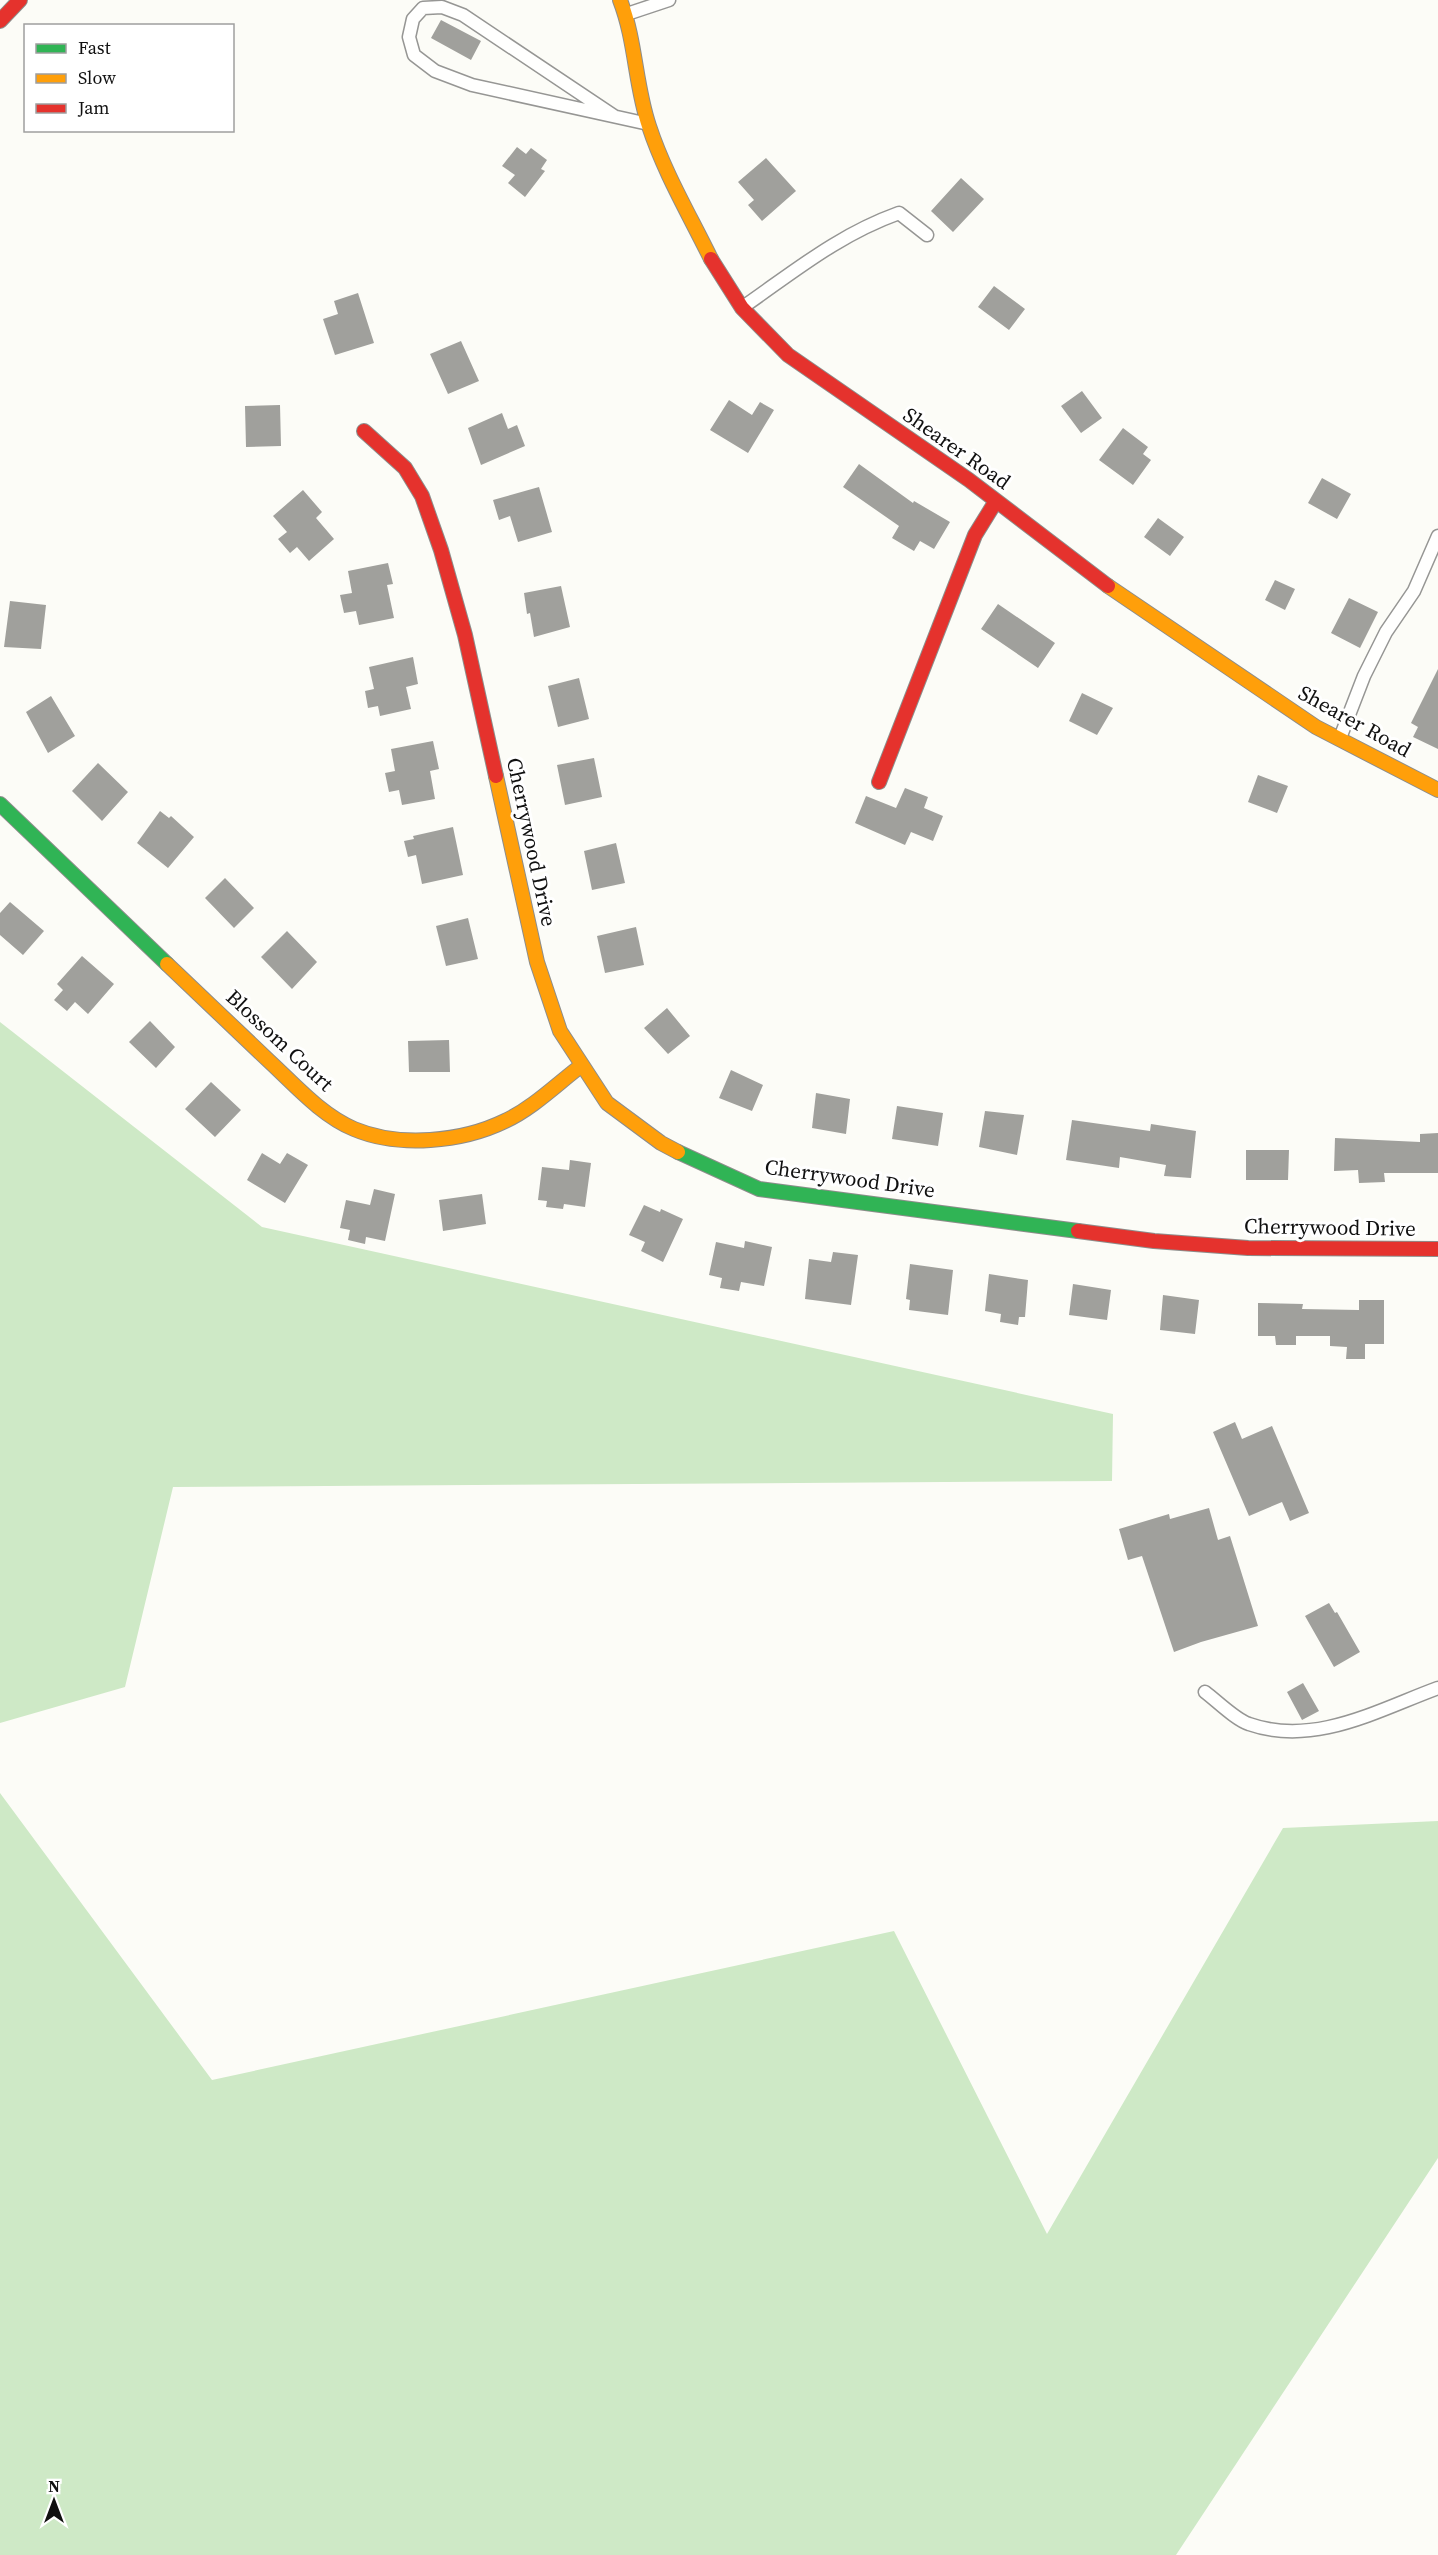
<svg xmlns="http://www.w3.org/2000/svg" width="1438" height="2555" font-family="'Source Serif 4',serif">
	<rect width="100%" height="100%" fill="#fcfcf7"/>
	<path fill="#cee9c6" d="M 0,1022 L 262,1227 L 1113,1414 L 1112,1481 L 173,1487 L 125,1687 L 0,1723 Z
		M 0,1793 L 212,2080 L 894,1931 L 1047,2234 L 1283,1828 L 1438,1821 L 1438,2158 L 1176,2555 L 0,2555 Z"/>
	<path fill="#a0a09c" d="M 441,20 L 481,41 L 471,60 L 431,38 Z
		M 517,147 L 526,154 L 531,148 L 547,160 L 541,169 L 545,171 L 525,197 L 508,183 L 515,175 L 502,166 Z
		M 766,158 L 796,191 L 762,221 L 748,205 L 754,200 L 738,182 Z
		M 961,178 L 984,199 L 953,232 L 931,211 Z
		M 994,286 L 1025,309 L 1009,330 L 978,307 Z
		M 358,293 L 374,343 L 335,355 L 323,319 L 338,314 L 334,301 Z
		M 461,341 L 479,381 L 448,394 L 430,354 Z
		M 1082,391 L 1102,418 L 1081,433 L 1061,406 Z
		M 729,400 L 752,415 L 760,402 L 774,410 L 748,453 L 710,430 Z
		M 280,405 L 281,446 L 246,447 L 245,406 Z
		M 502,413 L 508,429 L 517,425 L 525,446 L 481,465 L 468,428 Z
		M 1123,428 L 1148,447 L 1143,454 L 1151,460 L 1133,485 L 1099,460 Z
		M 859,464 L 913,503 L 914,501 L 950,522 L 934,549 L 920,541 L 914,551 L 892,538 L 899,526 L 843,487 Z
		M 1322,478 L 1351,494 L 1337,519 L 1308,503 Z
		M 539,487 L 552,532 L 518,542 L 510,516 L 499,520 L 493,500 Z
		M 303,490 L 322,512 L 316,518 L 334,539 L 309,561 L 297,547 L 290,553 L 278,539 L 287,532 L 273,516 Z
		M 1158,518 L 1184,537 L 1170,556 L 1144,537 Z
		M 388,563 L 393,584 L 387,585 L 394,618 L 359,625 L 356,611 L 344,613 L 340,595 L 352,593 L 348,571 Z
		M 1275,580 L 1295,589 L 1285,610 L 1265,600 Z
		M 561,586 L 570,627 L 534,637 L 530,613 L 527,614 L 524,593 Z
		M 1349,598 L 1378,612 L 1360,648 L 1331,633 Z
		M 10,601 L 46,605 L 41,649 L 4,647 Z
		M 998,604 L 1055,643 L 1038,668 L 981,629 Z
		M 413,657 L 418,684 L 406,687 L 411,709 L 380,716 L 378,706 L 368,708 L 365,691 L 374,689 L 369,667 Z
		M 1438,669 L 1438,749 L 1413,737 L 1418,727 L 1411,723 Z
		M 579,678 L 589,719 L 558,727 L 548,686 Z
		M 1082,693 L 1113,708 L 1097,735 L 1069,721 Z
		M 51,696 L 75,736 L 48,753 L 26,712 Z
		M 433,741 L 439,769 L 430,771 L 435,799 L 402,805 L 399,790 L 389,792 L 385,773 L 395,771 L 391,749 Z
		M 594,758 L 602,797 L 565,805 L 557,765 Z
		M 98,763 L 128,792 L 102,821 L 72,791 Z
		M 1258,775 L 1288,786 L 1277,813 L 1248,802 Z
		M 905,788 L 928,797 L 924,808 L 943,816 L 933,841 L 911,832 L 905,845 L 855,823 L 866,796 L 896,808 Z
		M 160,811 L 169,818 L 171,816 L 194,837 L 168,868 L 137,843 Z
		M 453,827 L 463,875 L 422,884 L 416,855 L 408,857 L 404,841 L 414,839 L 413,836 Z
		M 616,843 L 625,883 L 592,890 L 584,851 Z
		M 225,878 L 254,908 L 234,928 L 205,898 Z
		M 10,902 L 44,931 L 23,955 L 0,935 L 0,913 Z
		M 468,918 L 478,959 L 446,966 L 436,926 Z
		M 636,927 L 644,965 L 605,973 L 597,936 Z
		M 287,931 L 317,962 L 292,989 L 261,957 Z
		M 82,956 L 114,984 L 88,1014 L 75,1002 L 67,1011 L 54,1000 L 63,990 L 57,984 Z
		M 667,1008 L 690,1036 L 668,1054 L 644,1028 Z
		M 150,1021 L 175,1047 L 156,1068 L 129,1042 Z
		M 449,1040 L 450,1072 L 409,1072 L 408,1041 Z
		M 731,1070 L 763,1085 L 752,1111 L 719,1098 Z
		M 211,1082 L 241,1110 L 215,1137 L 185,1109 Z
		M 816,1093 L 850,1099 L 846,1134 L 812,1128 Z
		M 897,1106 L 943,1113 L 938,1146 L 892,1139 Z
		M 985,1111 L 1024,1115 L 1017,1155 L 979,1147 Z
		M 1072,1120 L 1150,1131 L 1151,1124 L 1196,1131 L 1191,1178 L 1164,1176 L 1166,1165 L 1120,1157 L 1119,1168 L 1066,1160 Z
		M 1438,1133 L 1438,1173 L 1384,1173 L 1385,1182 L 1359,1183 L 1358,1170 L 1334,1171 L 1335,1138 L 1420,1142 L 1420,1134 Z
		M 1246,1150 L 1289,1150 L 1288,1180 L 1246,1180 Z
		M 262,1153 L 280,1164 L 287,1153 L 308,1165 L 285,1203 L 247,1180 Z
		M 570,1160 L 591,1163 L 585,1207 L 564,1204 L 563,1209 L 546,1207 L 547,1201 L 538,1200 L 542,1167 L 569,1170 Z
		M 374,1189 L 395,1194 L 385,1241 L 366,1237 L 365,1244 L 348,1240 L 350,1230 L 340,1228 L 346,1200 L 370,1205 Z
		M 482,1194 L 486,1224 L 443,1231 L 439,1200 Z
		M 644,1205 L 660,1212 L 661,1209 L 683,1219 L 663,1262 L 641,1251 L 645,1242 L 629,1235 Z
		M 745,1241 L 772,1247 L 764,1286 L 741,1282 L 739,1291 L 720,1288 L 722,1278 L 709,1275 L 716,1242 L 744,1248 Z
		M 833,1252 L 858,1255 L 851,1305 L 805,1299 L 809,1259 L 831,1262 Z
		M 910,1264 L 953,1270 L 948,1315 L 909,1310 L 910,1300 L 906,1299 Z
		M 989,1274 L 1028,1280 L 1025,1317 L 1019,1317 L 1018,1325 L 1000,1322 L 1001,1314 L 985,1311 Z
		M 1073,1284 L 1111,1290 L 1107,1320 L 1069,1315 Z
		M 1163,1295 L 1199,1300 L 1195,1334 L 1160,1330 Z
		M 1359,1300 L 1384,1300 L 1384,1344 L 1365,1344 L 1365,1359 L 1346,1359 L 1347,1347 L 1330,1346 L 1330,1336 L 1296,1336 L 1296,1345 L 1276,1345 L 1275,1336 L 1258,1336 L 1258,1303 L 1303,1304 L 1302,1309 L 1359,1310 Z
		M 1235,1422 L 1242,1439 L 1272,1426 L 1309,1513 L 1290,1521 L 1282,1502 L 1249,1516 L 1213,1432 Z
		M 1209,1508 L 1218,1540 L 1230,1536 L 1258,1626 L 1201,1642 L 1174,1652 L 1142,1556 L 1128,1560 L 1119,1529 L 1169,1514 L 1170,1519 Z
		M 1329,1603 L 1335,1613 L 1337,1612 L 1360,1652 L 1334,1667 L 1305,1616 Z
		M 1303,1683 L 1319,1711 L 1302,1720 L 1287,1692 Z"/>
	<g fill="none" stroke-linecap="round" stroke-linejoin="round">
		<defs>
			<path id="lane" d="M 627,14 L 669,0
				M 614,116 L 463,15 L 442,7 L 423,8 L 413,19 L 409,37 L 414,55 L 435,71 L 472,85 L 644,123
				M 743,307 C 795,271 838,235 899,213 L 927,235
				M 1340,738 L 1364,676 L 1386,632 L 1414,591 L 1438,536
				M 1205,1692 C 1217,1701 1236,1720 1249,1724 C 1314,1747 1378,1710 1438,1688"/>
			<path id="fast" d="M 0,804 L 167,964
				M 678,1152 L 759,1189 L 1078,1231"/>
			<path id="slow" d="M 620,0 C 636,41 635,85 649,126 C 664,172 690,216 711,259
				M 1108,586 L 1316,727 L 1438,790
				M 496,776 L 537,962 L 560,1031 L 607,1103 L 661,1143 L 678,1152
				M 167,964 C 201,996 235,1029 269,1061 C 295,1085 321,1115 354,1129 C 399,1148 462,1142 505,1121 C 533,1108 557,1084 582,1065"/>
			<path id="jam" d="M 0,21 L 20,0
				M 711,259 L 742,308 L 788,355 L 969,480 L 1108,586
				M 364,431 L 405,468 L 422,496 L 441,550 L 465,635 L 496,776
				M 879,782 L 975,535 L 996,501
				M 1078,1231 L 1154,1241 L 1248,1248 L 1438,1249"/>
		</defs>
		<use href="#lane" stroke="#969694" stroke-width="15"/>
		<use href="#fast" stroke="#8d8d8b" stroke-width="16"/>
		<use href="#slow" stroke="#8d8d8b" stroke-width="16"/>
		<use href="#jam" stroke="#8d8d8b" stroke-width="16"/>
		<use href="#lane" stroke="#fffffe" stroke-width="12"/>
		<use href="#fast" stroke="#30b455" stroke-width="14"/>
		<use href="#slow" stroke="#ff9f0a" stroke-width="14"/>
		<use href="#jam" stroke="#e5322d" stroke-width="14"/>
	</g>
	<g text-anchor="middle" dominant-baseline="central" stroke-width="6" stroke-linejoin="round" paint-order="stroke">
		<g font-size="21" fill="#101010" stroke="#fff">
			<text transform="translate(957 448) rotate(35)">Shearer Road</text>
			<text transform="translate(1355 721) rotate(29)">Shearer Road</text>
			<text transform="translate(532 842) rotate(78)">Cherrywood Drive</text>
			<text transform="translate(280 1040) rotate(43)">Blossom Court</text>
			<text transform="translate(850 1178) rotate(8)">Cherrywood Drive</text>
			<text transform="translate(1330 1227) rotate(1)">Cherrywood Drive</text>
		</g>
	</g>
	<rect x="24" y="24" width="210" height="108" fill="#ffffff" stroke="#9f9f9f" stroke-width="1.5"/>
	<rect x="36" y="44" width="30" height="9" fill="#30b455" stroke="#9f9f9f" stroke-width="1.5"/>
	<text x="78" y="54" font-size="18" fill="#101010">Fast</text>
	<rect x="36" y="74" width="30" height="9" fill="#ff9f0a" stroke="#9f9f9f" stroke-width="1.5"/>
	<text x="78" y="84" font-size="18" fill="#101010">Slow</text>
	<rect x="36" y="104" width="30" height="9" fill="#e5322d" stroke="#9f9f9f" stroke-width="1.5"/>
	<text x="78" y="114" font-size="18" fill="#101010">Jam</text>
	<g transform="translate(54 2501)" stroke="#ffffff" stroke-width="4.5" paint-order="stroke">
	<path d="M0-4.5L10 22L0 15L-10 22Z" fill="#101010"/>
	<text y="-9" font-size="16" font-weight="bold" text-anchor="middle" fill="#101010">N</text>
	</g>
</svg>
